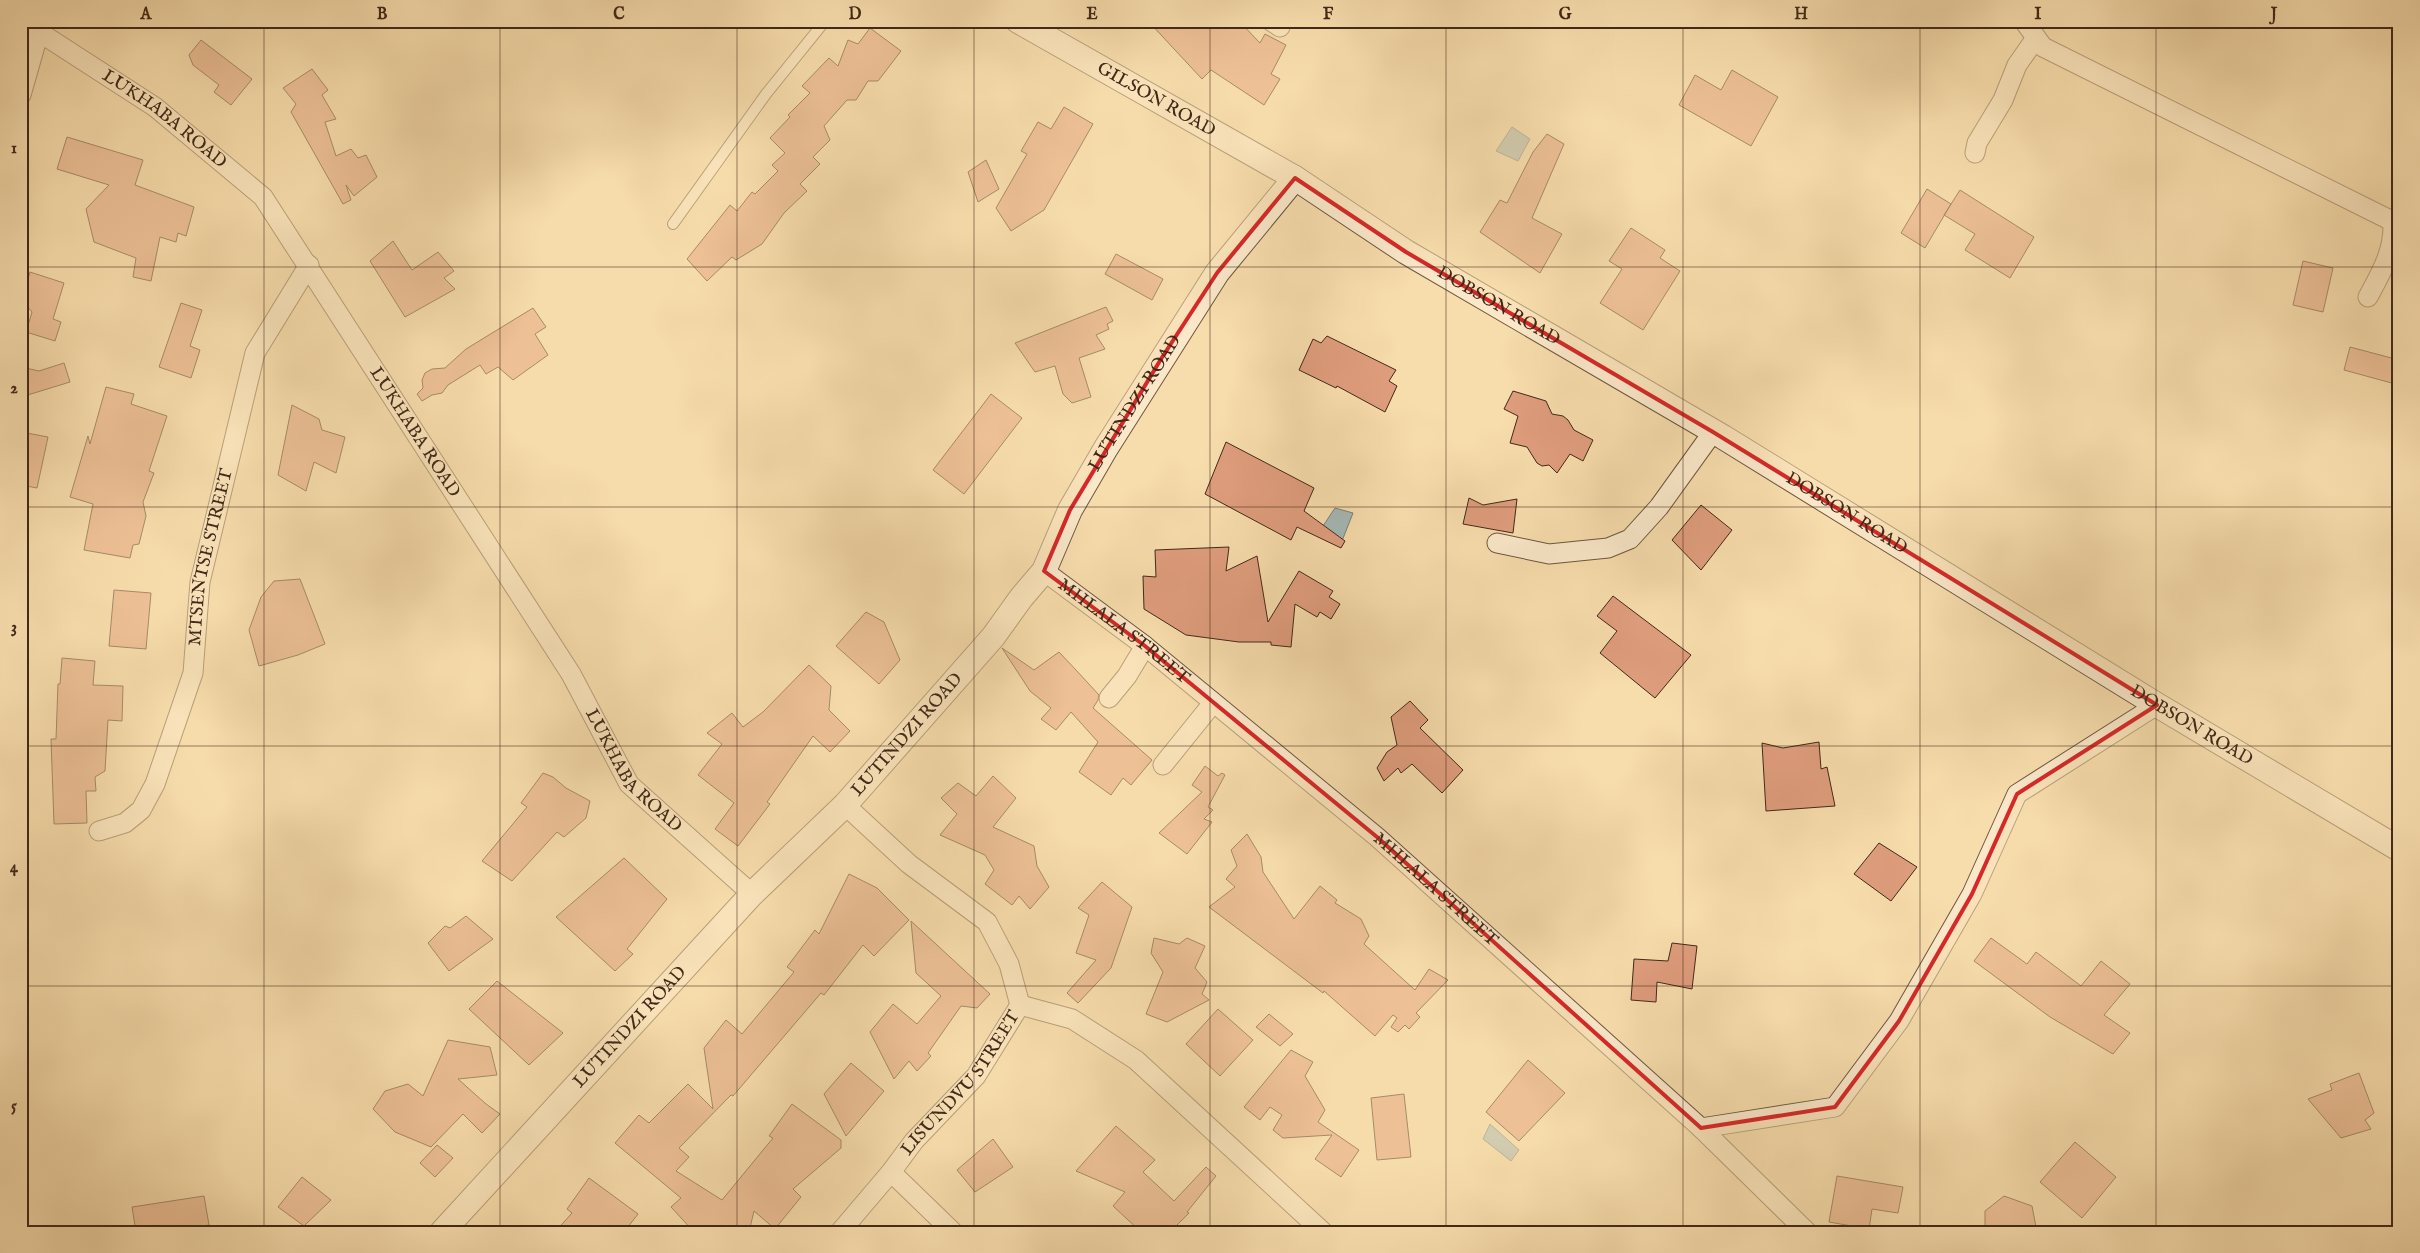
<svg xmlns="http://www.w3.org/2000/svg" width="2420" height="1253" font-family="'IM FELL English',serif">
	<rect width="100%" height="100%" fill="#f7dcac"/>
	<filter id="stains"><feTurbulence type="fractalNoise" baseFrequency=".004" numOctaves="4"/><feColorMatrix values="0 0 0 0 .2 0 0 0 0 .09 0 0 0 0 .02 0 0 0 .5 -.17"/></filter>
	<radialGradient id="worn" r=".72"><stop offset=".6" stop-color="#630" stop-opacity="0"/><stop offset="1" stop-color="#630" stop-opacity=".3"/></radialGradient>
	<path fill="#a4b8b6" stroke="#7c7f77" d="M 1512,127 L 1530,139 L 1518,161 L 1496,151 Z
		M 1335,508 L 1353,513 L 1340,546 L 1317,535 Z
		M 1490,1124 L 1519,1150 L 1511,1161 L 1483,1139 Z"/>
	<path fill="#df9d7d" stroke="#412919" d="M 1148,21 L 1239,21 L 1260,43 L 1265,34 L 1286,45 L 1271,74 L 1280,79 L 1264,105 L 1211,70 L 1202,79 Z
		M 870,28 L 901,51 L 878,81 L 868,81 L 856,100 L 847,100 L 824,126 L 830,140 L 813,157 L 820,164 L 800,184 L 807,191 L 784,213 L 762,244 L 736,260 L 732,257 L 707,281 L 687,259 L 730,205 L 737,211 L 752,192 L 755,194 L 778,171 L 772,165 L 785,153 L 770,138 L 790,117 L 788,115 L 810,93 L 802,86 L 829,58 L 838,66 L 848,40 L 858,44 Z
		M 201,40 L 252,79 L 231,105 L 214,92 L 219,85 L 193,65 L 189,55 Z
		M 312,69 L 328,90 L 322,95 L 336,119 L 325,122 L 336,156 L 351,149 L 358,158 L 366,155 L 377,177 L 354,196 L 346,185 L 351,200 L 343,204 L 291,112 L 296,104 L 283,88 Z
		M 1732,70 L 1778,97 L 1751,146 L 1679,105 L 1695,75 L 1721,90 Z
		M 1064,107 L 1093,124 L 1044,210 L 1011,231 L 996,208 L 1027,154 L 1021,151 L 1038,122 L 1051,129 Z
		M 1547,134 L 1564,144 L 1532,218 L 1562,234 L 1540,273 L 1480,232 L 1500,200 L 1507,203 L 1533,152 Z
		M 67,137 L 143,160 L 135,185 L 194,207 L 186,236 L 178,233 L 176,242 L 160,237 L 151,281 L 133,277 L 136,258 L 94,242 L 86,209 L 109,185 L 57,169 Z
		M 986,160 L 999,189 L 978,202 L 968,172 Z
		M 1927,189 L 1951,204 L 1925,248 L 1901,233 Z
		M 1960,190 L 2034,237 L 2010,278 L 1965,250 L 1975,234 L 1944,215 Z
		M 1631,228 L 1665,250 L 1660,258 L 1680,271 L 1643,330 L 1600,303 L 1622,269 L 1609,261 Z
		M 393,241 L 412,270 L 438,252 L 454,271 L 444,278 L 455,289 L 405,317 L 370,261 Z
		M 1116,254 L 1163,279 L 1152,300 L 1105,274 Z
		M 2303,261 L 2333,268 L 2323,312 L 2293,305 Z
		M 30,272 L 64,283 L 53,319 L 61,322 L 55,341 L 26,332 L 32,312 L 22,300 Z
		M 181,303 L 202,310 L 190,346 L 200,350 L 191,378 L 159,367 Z
		M 1106,307 L 1113,321 L 1107,324 L 1109,329 L 1096,335 L 1105,349 L 1079,358 L 1091,397 L 1072,403 L 1063,394 L 1055,366 L 1035,372 L 1015,343 Z
		M 533,308 L 546,327 L 535,334 L 548,355 L 513,380 L 498,367 L 486,374 L 480,365 L 448,385 L 442,393 L 432,395 L 422,401 L 417,394 L 423,388 L 422,380 L 425,373 L 432,369 L 445,368 L 466,349 Z
		M 1327,336 L 1396,370 L 1389,381 L 1397,386 L 1385,412 L 1337,386 L 1336,388 L 1299,370 L 1313,339 L 1321,343 Z
		M 2350,347 L 2399,360 L 2399,385 L 2344,370 Z
		M 64,363 L 70,382 L 21,397 L 21,367 L 39,371 Z
		M 106,387 L 134,394 L 131,404 L 167,416 L 149,471 L 154,473 L 143,502 L 146,516 L 139,544 L 133,545 L 130,558 L 84,550 L 93,504 L 70,497 L 88,436 L 90,444 Z
		M 1513,391 L 1546,401 L 1552,414 L 1563,416 L 1568,420 L 1574,430 L 1593,440 L 1583,461 L 1570,454 L 1557,473 L 1549,465 L 1542,466 L 1537,463 L 1527,447 L 1510,443 L 1518,416 L 1504,409 Z
		M 991,394 L 1022,418 L 964,494 L 933,470 Z
		M 292,405 L 319,419 L 322,430 L 345,437 L 336,473 L 314,462 L 306,491 L 278,475 Z
		M 21,432 L 48,437 L 37,488 L 21,485 Z
		M 1226,442 L 1314,488 L 1304,511 L 1345,541 L 1341,548 L 1297,527 L 1291,540 L 1205,494 Z
		M 1469,498 L 1483,505 L 1517,499 L 1513,533 L 1463,524 Z
		M 1701,505 L 1732,530 L 1701,570 L 1672,540 Z
		M 1229,547 L 1226,571 L 1257,556 L 1268,622 L 1299,571 L 1333,591 L 1329,597 L 1340,604 L 1331,619 L 1320,612 L 1317,617 L 1295,604 L 1291,647 L 1271,645 L 1271,642 L 1239,642 L 1186,635 L 1144,609 L 1143,576 L 1156,577 L 1155,550 Z
		M 300,579 L 325,644 L 298,655 L 259,666 L 249,630 L 261,597 L 274,581 Z
		M 114,590 L 151,593 L 146,649 L 109,646 Z
		M 1613,596 L 1691,655 L 1655,698 L 1600,653 L 1617,631 L 1597,616 Z
		M 866,612 L 884,622 L 900,660 L 879,684 L 836,646 Z
		M 1002,648 L 1034,670 L 1059,652 L 1076,670 L 1099,695 L 1098,700 L 1093,708 L 1152,760 L 1131,785 L 1123,778 L 1111,795 L 1079,772 L 1098,742 L 1071,712 L 1056,730 L 1041,719 L 1051,708 L 1030,691 Z
		M 62,658 L 95,661 L 93,685 L 123,686 L 122,721 L 108,720 L 105,771 L 95,777 L 96,791 L 86,791 L 87,823 L 54,824 L 51,739 L 56,739 L 58,684 L 60,684 Z
		M 809,665 L 831,686 L 829,710 L 850,731 L 830,752 L 813,736 L 767,802 L 770,804 L 738,846 L 715,829 L 734,803 L 698,775 L 722,744 L 707,733 L 732,713 L 743,727 L 763,712 Z
		M 1410,701 L 1428,720 L 1420,728 L 1463,770 L 1442,793 L 1412,764 L 1401,773 L 1398,768 L 1384,781 L 1377,768 L 1387,752 L 1397,745 L 1391,717 Z
		M 1819,742 L 1821,769 L 1827,767 L 1835,806 L 1766,811 L 1762,743 L 1783,748 Z
		M 1205,766 L 1218,776 L 1222,773 L 1225,775 L 1208,807 L 1213,810 L 1204,819 L 1212,822 L 1187,854 L 1159,833 L 1202,792 L 1192,785 Z
		M 543,773 L 553,777 L 566,788 L 590,801 L 586,818 L 564,837 L 557,832 L 512,881 L 482,861 L 527,807 L 521,803 Z
		M 993,776 L 1016,798 L 993,827 L 1034,846 L 1037,866 L 1049,887 L 1030,909 L 1019,896 L 1012,905 L 985,884 L 994,870 L 985,855 L 940,835 L 957,814 L 941,798 L 958,783 L 976,796 Z
		M 1247,834 L 1261,857 L 1263,872 L 1294,919 L 1320,886 L 1337,900 L 1335,903 L 1361,919 L 1369,936 L 1364,944 L 1415,990 L 1429,969 L 1448,980 L 1416,1013 L 1420,1017 L 1409,1029 L 1405,1025 L 1398,1032 L 1391,1027 L 1397,1018 L 1393,1015 L 1375,1036 L 1324,991 L 1323,993 L 1209,907 L 1235,887 L 1226,879 L 1237,866 L 1231,850 Z
		M 1879,843 L 1917,867 L 1891,901 L 1854,874 Z
		M 624,858 L 667,899 L 627,949 L 633,954 L 615,971 L 556,917 Z
		M 849,874 L 877,888 L 909,920 L 874,956 L 863,945 L 824,995 L 821,993 L 733,1096 L 731,1095 L 679,1148 L 689,1157 L 676,1171 L 722,1200 L 773,1138 L 769,1136 L 792,1104 L 841,1140 L 841,1148 L 793,1189 L 801,1197 L 775,1229 L 754,1211 L 749,1232 L 694,1232 L 671,1207 L 681,1198 L 615,1143 L 639,1115 L 649,1123 L 688,1084 L 713,1109 L 704,1048 L 726,1020 L 742,1034 L 794,972 L 787,967 L 815,930 L 819,934 Z
		M 1102,882 L 1132,907 L 1111,968 L 1078,1003 L 1067,993 L 1096,960 L 1076,953 L 1089,915 L 1078,908 Z
		M 466,916 L 493,939 L 449,971 L 428,943 L 445,926 L 450,928 Z
		M 911,921 L 990,994 L 977,1008 L 961,1006 L 928,1053 L 931,1056 L 917,1071 L 909,1061 L 894,1079 L 870,1032 L 893,1004 L 917,1024 L 941,996 L 916,973 Z
		M 1154,938 L 1179,944 L 1187,938 L 1205,946 L 1195,968 L 1207,982 L 1202,994 L 1209,1000 L 1167,1022 L 1146,1014 L 1163,972 L 1151,953 Z
		M 1991,938 L 2027,964 L 2036,952 L 2081,986 L 2101,961 L 2130,984 L 2104,1015 L 2130,1033 L 2113,1054 L 2050,1017 L 1974,961 Z
		M 1672,943 L 1697,946 L 1692,989 L 1657,982 L 1656,1002 L 1631,1000 L 1634,959 L 1668,961 Z
		M 497,981 L 563,1033 L 529,1065 L 469,1009 Z
		M 1218,1009 L 1253,1040 L 1220,1076 L 1186,1044 Z
		M 1269,1014 L 1293,1034 L 1280,1046 L 1256,1027 Z
		M 448,1040 L 490,1047 L 497,1075 L 458,1079 L 486,1104 L 500,1114 L 482,1133 L 463,1114 L 431,1147 L 395,1132 L 373,1109 L 385,1091 L 408,1084 L 423,1096 Z
		M 1291,1050 L 1313,1062 L 1305,1076 L 1325,1110 L 1318,1122 L 1359,1150 L 1341,1177 L 1315,1159 L 1332,1135 L 1283,1138 L 1273,1130 L 1282,1115 L 1270,1107 L 1260,1120 L 1244,1107 Z
		M 1528,1060 L 1565,1093 L 1519,1141 L 1486,1112 Z
		M 851,1063 L 884,1091 L 846,1136 L 824,1094 Z
		M 2359,1073 L 2374,1113 L 2365,1120 L 2371,1129 L 2341,1138 L 2308,1099 L 2332,1090 L 2330,1084 Z
		M 1404,1094 L 1411,1157 L 1377,1160 L 1371,1098 Z
		M 1116,1126 L 1155,1160 L 1143,1172 L 1174,1201 L 1206,1167 L 1216,1176 L 1187,1212 L 1189,1213 L 1170,1232 L 1141,1232 L 1113,1206 L 1125,1192 L 1076,1171 Z
		M 993,1139 L 1013,1167 L 975,1192 L 957,1170 Z
		M 2075,1142 L 2116,1177 L 2082,1218 L 2040,1182 Z
		M 437,1145 L 453,1158 L 435,1177 L 420,1163 Z
		M 1837,1176 L 1903,1187 L 1898,1213 L 1872,1209 L 1869,1229 L 1829,1222 Z
		M 302,1177 L 331,1200 L 304,1226 L 278,1207 Z
		M 589,1178 L 638,1214 L 624,1232 L 555,1232 L 572,1213 L 567,1209 Z
		M 204,1196 L 209,1225 L 182,1229 L 182,1232 L 136,1232 L 132,1207 Z
		M 2004,1196 L 2032,1206 L 2037,1232 L 1985,1232 L 1985,1211 Z"/>
	<g fill="none" stroke-linecap="round" stroke-linejoin="round">
		<defs>
			<path id="service" d="M 673,224 L 766,94 L 825,21"/>
			<g id="minor">
				<path d="M 1271,21 L 1280,27"/>
				<path d="M 2024,21 L 2043,47 L 2388,219 L 2393,223 C 2394,251 2381,273 2368,297"/>
				<path id="s1" d="M 21,25 L 39,32 L 155,107 L 263,197 L 571,674 L 629,784 L 752,894"/>
				<path d="M 21,95 L 39,32"/>
				<path d="M 1975,153 L 1977,143 L 2003,100 L 2017,65 L 2036,38"/>
				<path d="M 1497,543 L 1549,554 L 1608,548 L 1630,539 L 1659,507 L 1713,432"/>
				<path id="s2" d="M 1044,571 L 1145,646 L 1377,837 L 1701,1128 L 1807,1232"/>
				<path d="M 1109,698 L 1127,676 L 1145,646"/>
				<path d="M 1163,765 L 1213,703"/>
				<path id="s3" d="M 99,831 L 125,823 L 141,810 L 155,784 L 193,673 L 200,582 L 255,353 L 309,265"/>
				<path d="M 1020,1005 L 1072,1019 L 1136,1060 L 1323,1232"/>
				<path d="M 1701,1128 L 1835,1107 L 1899,1021 L 1972,894 L 2017,794 L 2157,705"/>
				<path d="M 891,1172 L 953,1232"/>
				<path id="s4" d="M 840,1232 L 891,1172 L 914,1141 L 976,1076 L 1020,1005 L 1009,964 L 987,922 L 909,864 L 845,805"/>
			</g>
			<g id="tertiary">
				<path id="s5" d="M 1018,21 L 1295,178 L 1406,252 L 1723,437 L 2157,705 L 2399,849"/>
				<path id="s6" d="M 442,1232 L 752,894 L 845,805 L 993,637 L 1021,598 L 1044,571 L 1070,510 L 1106,448 L 1217,273 L 1295,178"/>
			</g>
		</defs>
		<use href="#service" stroke="#6e563e" stroke-width="12"/>
		<use href="#minor" stroke="#6e563e" stroke-width="21"/>
		<use href="#tertiary" stroke="#6e563e" stroke-width="26"/>
		<use href="#service" stroke="#fae8c9" stroke-width="10"/>
		<use href="#minor" stroke="#fae8c9" stroke-width="19"/>
		<use href="#tertiary" stroke="#fae8c9" stroke-width="24"/>
	</g>
	<path d="M0 0H2420V1253H0ZM 1295,178 L 1406,252 L 1713,432 L 2157,705 L 2017,794 L 1972,894 L 1899,1021 L 1835,1107 L 1701,1128 L 1377,837 L 1145,646 L 1044,571 L 1070,510 L 1161,359 L 1217,273 Z" fill="#f7dcac" fill-opacity=".55" fill-rule="evenodd"/>
	<path fill="none" stroke="#d62828" stroke-width="4" stroke-linejoin="round" d="M 1295,178 L 1406,252 L 1713,432 L 2157,705 L 2017,794 L 1972,894 L 1899,1021 L 1835,1107 L 1701,1128 L 1377,837 L 1145,646 L 1044,571 L 1070,510 L 1161,359 L 1217,273 Z"/>
	<path fill="none" stroke="#412919" stroke-width="1" stroke-opacity="0.55" d="M 264,21 L 264,1232M 500,21 L 500,1232M 737,21 L 737,1232M 974,21 L 974,1232M 1210,21 L 1210,1232M 1446,21 L 1446,1232M 1683,21 L 1683,1232M 1920,21 L 1920,1232M 2156,21 L 2156,1232M 21,267 L 2399,267M 21,507 L 2399,507M 21,746 L 2399,746M 21,986 L 2399,986"/>
	<g text-anchor="middle" dominant-baseline="central" stroke-width="4" stroke-linejoin="round" paint-order="stroke">
		<g font-size="18" fill="#412919" stroke="#fae8c9">
			<text stroke="none"><textPath href="#s5" startOffset="159">GILSON ROAD</textPath></text>
			<text stroke="none"><textPath href="#s1" startOffset="172">LUKHABA ROAD</textPath></text>
			<text stroke="none"><textPath href="#s5" startOffset="559">DOBSON ROAD</textPath></text>
			<text stroke="none"><textPath href="#s6" startOffset="1086">LUTINDZI ROAD</textPath></text>
			<text stroke="none"><textPath href="#s1" startOffset="578">LUKHABA ROAD</textPath></text>
			<text stroke="none"><textPath href="#s5" startOffset="964">DOBSON ROAD</textPath></text>
			<text stroke="none"><textPath href="#s3" startOffset="312">MTSENTSE STREET</textPath></text>
			<text stroke="none"><textPath href="#s2" startOffset="100">MHLALA STREET</textPath></text>
			<text stroke="none"><textPath href="#s5" startOffset="1369">DOBSON ROAD</textPath></text>
			<text stroke="none"><textPath href="#s6" startOffset="681">LUTINDZI ROAD</textPath></text>
			<text stroke="none"><textPath href="#s1" startOffset="982">LUKHABA ROAD</textPath></text>
			<text stroke="none"><textPath href="#s2" startOffset="505">MHLALA STREET</textPath></text>
			<text stroke="none"><textPath href="#s6" startOffset="278">LUTINDZI ROAD</textPath></text>
			<text stroke="none"><textPath href="#s4" startOffset="192">LISUNDVU STREET</textPath></text>
		</g>
	</g>
	<rect width="2420" height="1253" fill="none" stroke="#f7dcac" stroke-width="55"/>
	<rect x="28" y="28" width="2364" height="1198" fill="none" stroke="#412919" stroke-width="2"/>
	<g font-size="16" text-anchor="middle" font-weight="bold" fill="#412919">
		<text x="146" y="19">A</text>
		<text x="382" y="19">B</text>
		<text x="619" y="19">C</text>
		<text x="855" y="19">D</text>
		<text x="1092" y="19">E</text>
		<text x="1328" y="19">F</text>
		<text x="1565" y="19">G</text>
		<text x="1801" y="19">H</text>
		<text x="2038" y="19">I</text>
		<text x="2274" y="19">J</text>
		<text x="14" y="153">1</text>
		<text x="14" y="393">2</text>
		<text x="14" y="632">3</text>
		<text x="14" y="872">4</text>
		<text x="14" y="1111">5</text>
	</g>
	<rect width="100%" height="100%" filter="url(#stains)"/>
	<rect width="100%" height="100%" fill="url(#worn)"/>
</svg>
